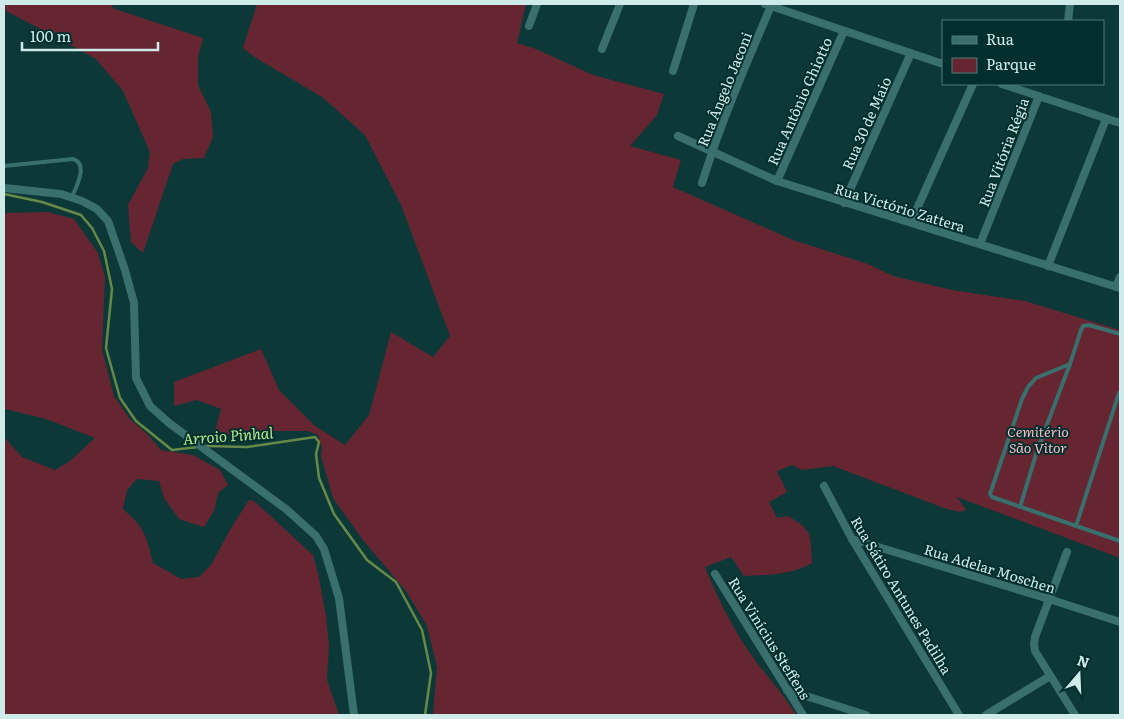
<svg xmlns="http://www.w3.org/2000/svg" width="1124" height="719" font-family="Literata,serif">
	<rect width="100%" height="100%" fill="#0c3937"/>
	<path fill="#652632" d="M 4,4 L 113,4 L 112,8 L 203,38 L 198,58 L 198,85 L 211,112 L 213,137 L 204,158 L 183,159 L 173,164 L 143,253 L 131,242 L 128,205 L 148,168 L 150,152 L 123,91 L 96,59 L 60,39 L 4,10 Z
		M 257,4 L 526,4 L 517,43 L 536,49 L 593,75 L 664,94 L 657,115 L 630,146 L 681,160 L 673,187 L 793,240 L 868,264 L 893,276 L 952,290 L 1025,301 L 1120,330 L 1120,558 L 957,497 L 966,510 L 960,512 L 944,508 L 833,466 L 802,470 L 792,465 L 777,471 L 787,492 L 769,502 L 777,518 L 788,516 C 814,531 810,535 812,563 C 792,575 767,575 744,576 L 731,557 L 705,567 C 717,597 733,629 752,656 C 766,676 784,694 796,715 L 433,715 L 437,667 L 427,626 L 406,591 L 363,540 L 333,498 L 321,456 L 322,448 L 318,435 L 308,431 L 270,431 L 240,437 L 215,431 L 221,409 L 197,400 L 174,406 L 174,382 L 261,349 L 279,390 L 315,426 L 345,445 L 369,415 L 391,332 L 433,357 L 450,336 L 401,205 L 365,135 L 322,97 L 256,58 L 243,48 Z
		M 48,212 L 74,219 L 98,253 L 105,277 L 102,349 L 114,396 L 130,419 L 148,435 L 161,450 L 193,455 L 220,470 L 228,485 L 218,493 L 214,511 L 204,527 L 179,519 L 164,498 L 159,481 L 137,479 L 127,490 L 123,509 C 145,528 146,535 153,563 L 181,579 L 199,577 L 211,565 L 231,528 L 249,500 L 254,501 L 313,555 L 318,573 L 326,616 L 329,645 L 327,680 L 339,715 L 4,715 L 4,437 L 22,457 L 55,470 L 70,461 L 95,438 L 46,419 L 5,409 L 4,404 L 4,213 Z"/>
	<g fill="none" stroke-linecap="round" stroke-linejoin="round">
		<path stroke="#678948" stroke-width="2.5" d="M 4,194 L 42,202 L 81,215 L 92,228 L 104,251 L 112,289 L 106,348 L 120,398 L 136,421 L 172,450 L 198,447
			M 206,446 L 247,447 L 315,437 L 319,442 L 316,454 L 319,478 L 334,514 L 367,560 L 396,582 L 422,630 L 431,673 L 425,715"/>
		<path stroke="#39706d" stroke-width="4" d="M 4,166 L 73,159 C 89,164 76,187 72,197
			M 1070,364 L 1036,378 L 1028,387 L 1022,399 L 990,494 L 992,497 L 1120,541
			M 1020,507 L 1037,451 L 1070,364 L 1081,330 L 1083,326 L 1089,325 L 1120,334
			M 1076,526 L 1119,393"/>
		<path stroke="#39706d" stroke-width="8" d="M 765,4 L 943,64
			M 1068,21 L 1070,4
			M 529,26 L 537,4
			M 602,49 L 620,4
			M 673,71 L 694,4
			M 1002,84 L 1120,123
			M 678,136 L 777,181 L 1120,288
			M 777,181 L 844,31
			M 702,183 C 721,122 746,64 771,6
			M 4,188 L 61,194 L 82,201 L 97,209 L 108,221 L 125,270 L 134,303 L 136,378 L 150,406 L 169,423 L 286,509 L 316,536 L 324,549 L 339,598 L 354,715
			M 844,203 L 911,53
			M 911,222 L 973,84
			M 980,244 L 1039,96
			M 1048,266 L 1106,119
			M 1116,287 L 1120,277
			M 824,486 L 852,539 L 959,715
			M 852,539 L 1049,599 L 1120,622
			M 1067,552 L 1035,637 L 1034,644 L 1035,651 L 1075,715
			M 715,574 L 803,715
			M 787,690 L 866,715
			M 986,715 L 1050,676"/>
	</g>
	<g text-anchor="middle" dominant-baseline="central" stroke-width="4" stroke-linejoin="round" paint-order="stroke">
		<g font-size="14" fill="#cfebe9" stroke="#002f2d">
			<text transform="translate(724 89) rotate(-68)">Rua Ângelo Jaconi</text>
			<text transform="translate(799 101) rotate(-66)">Rua Antônio Ghiotto</text>
			<text transform="translate(866 123) rotate(-66)">Rua 30 de Maio</text>
			<text transform="translate(1003 152) rotate(-69)">Rua Vitória Régia</text>
			<text transform="translate(900 207) rotate(17)">Rua Victório Zattera</text>
			<text transform="translate(990 568) rotate(17)">Rua Adelar Moschen</text>
			<text transform="translate(902 595) rotate(59)">Rua Sátiro Antunes Padilha</text>
			<text transform="translate(770 638) rotate(58)">Rua Vinícius Steffens</text>
		</g>
		<g font-size="14" font-style="italic" fill="#fcb9c1" stroke="#002f2d">
			<text x="1038" y="431">Cemitério<tspan x="1038" dy="16">São Vitor</tspan></text>
		</g>
		<g font-size="15" font-style="italic" fill="#baea8e" stroke="#002f2d">
			<text transform="translate(228 435) rotate(-4)">Arroio Pinhal</text>
		</g>
	</g>
	<rect width="1124" height="719" fill="none" stroke="#cfebe9" stroke-width="10"/>
	<rect x="942" y="20" width="162" height="65" fill="#002f2d" stroke="#537a78"/>
	<rect x="952" y="36" width="25" height="8" fill="#39706d" stroke="#537a78"/>
	<text x="986" y="45" font-size="15" fill="#cfebe9">Rua</text>
	<rect x="952" y="58" width="25" height="15" fill="#652632" stroke="#537a78"/>
	<text x="986" y="70" font-size="15" fill="#cfebe9">Parque</text>
	<g transform="translate(1079 674) rotate(19)" stroke="#002f2d" stroke-width="4" paint-order="stroke">
	<path d="M0-4L9 19L0 12L-9 19Z" fill="#cfebe9"/>
	<text y="-8" font-size="14" font-weight="bold" text-anchor="middle" fill="#cfebe9">N</text>
	</g>
	<path d="M22 42v8h136v-8" fill="none" stroke="#cfebe9" stroke-width="2.5"/>
	<text x="30" y="42" font-size="15" fill="#cfebe9" stroke="#002f2d" stroke-width="4" paint-order="stroke">100 m</text>
</svg>
